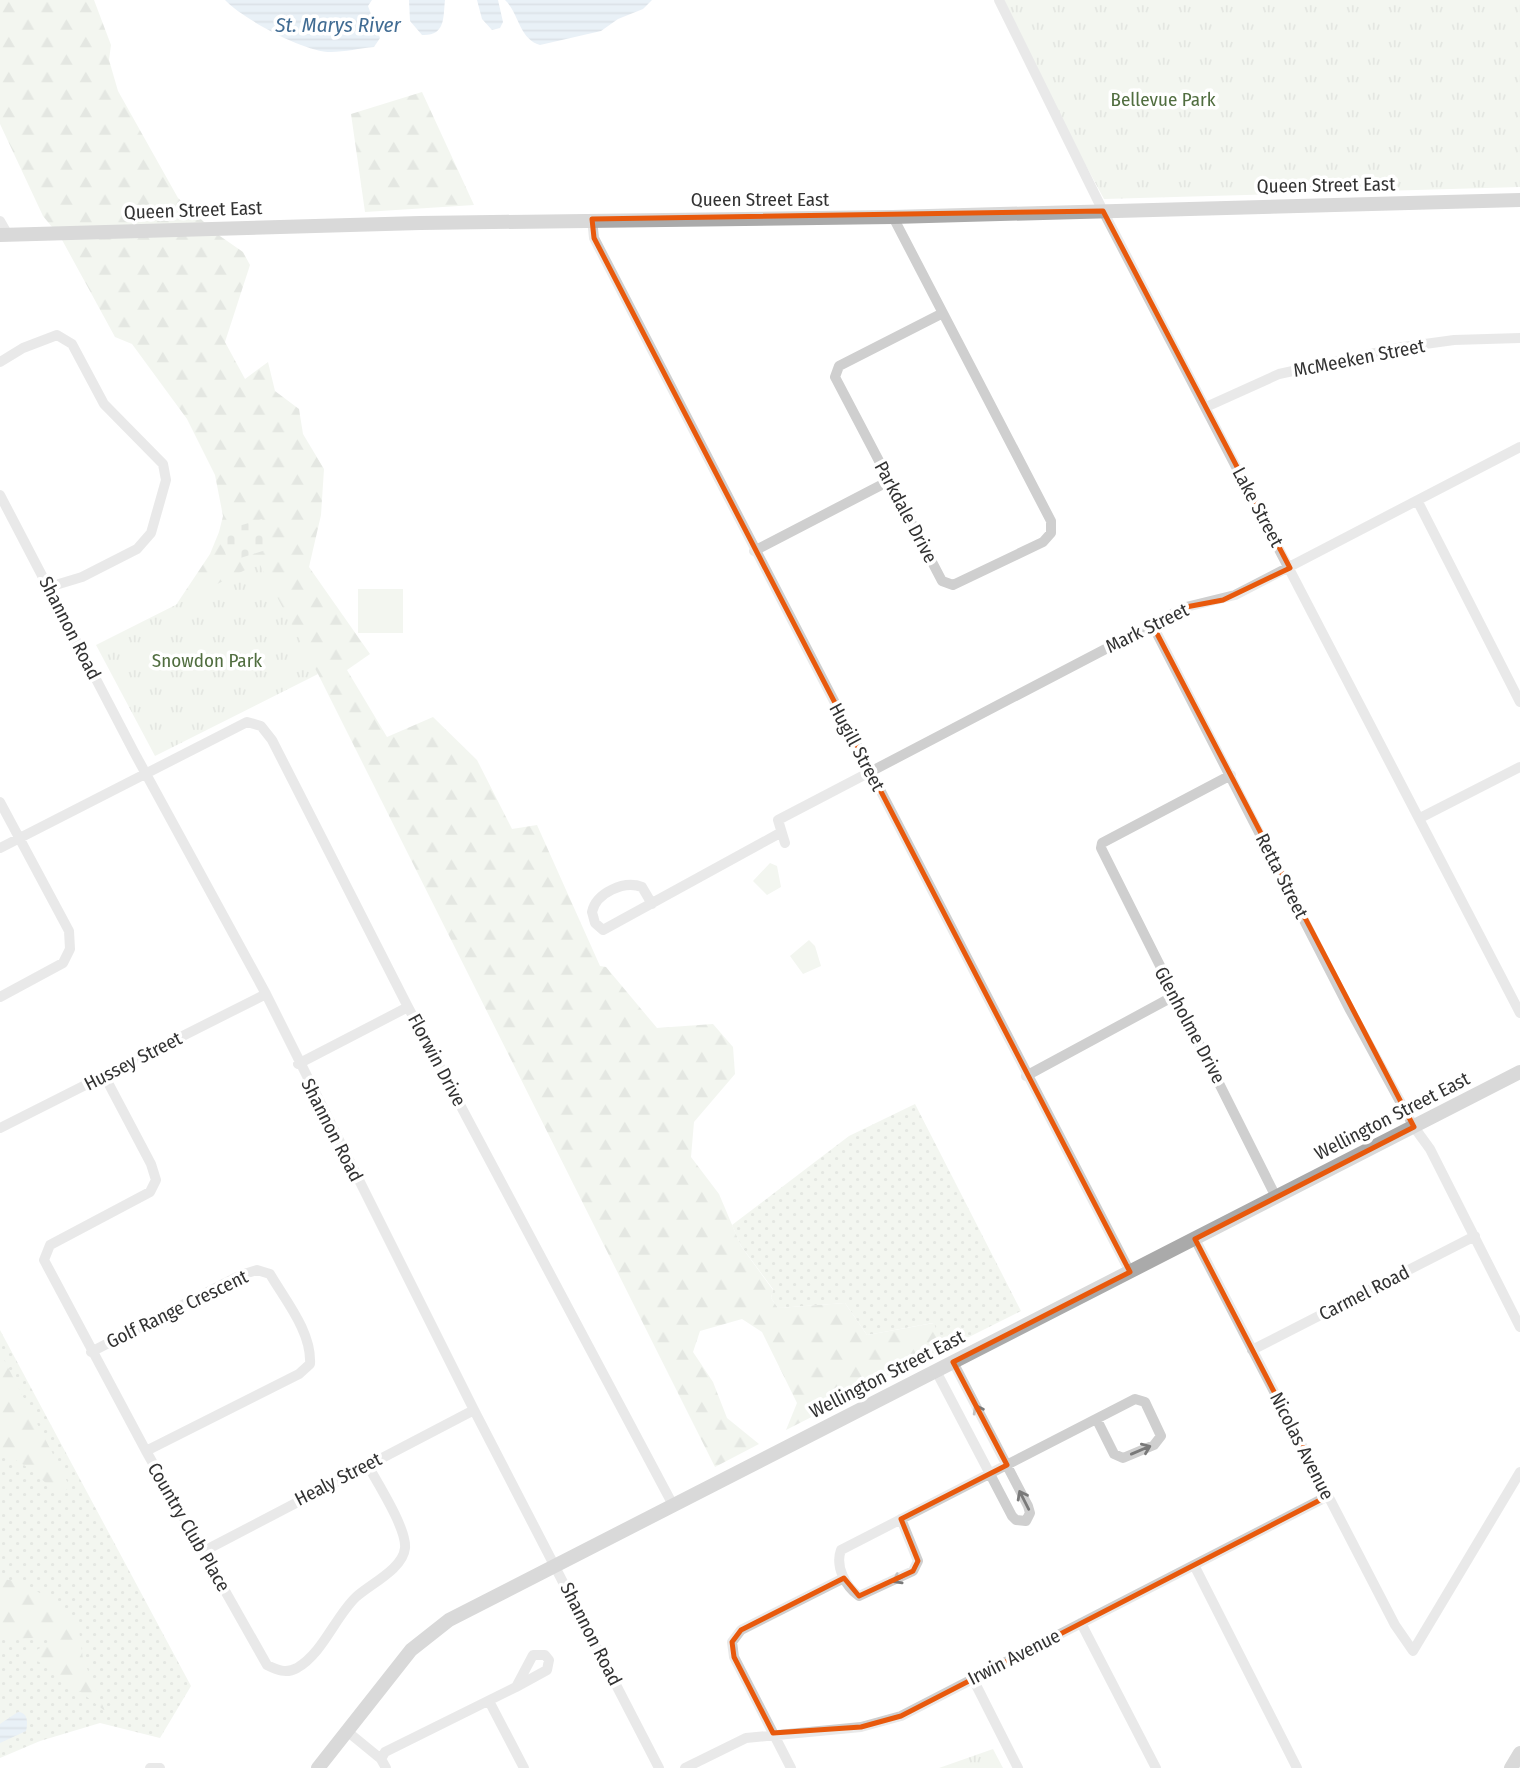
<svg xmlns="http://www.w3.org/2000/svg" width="1520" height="1768" font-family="'Fira Sans Condensed',sans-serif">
	<defs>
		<pattern id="grass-dots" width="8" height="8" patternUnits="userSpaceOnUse" patternTransform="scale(1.75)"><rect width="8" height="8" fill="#e4ebde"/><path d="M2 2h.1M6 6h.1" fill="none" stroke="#c4cabf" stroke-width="1.8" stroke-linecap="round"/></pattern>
		<pattern id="forest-firs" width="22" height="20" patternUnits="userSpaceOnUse" patternTransform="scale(1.75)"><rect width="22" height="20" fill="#e4ebde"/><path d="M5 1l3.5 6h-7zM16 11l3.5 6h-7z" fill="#c4cabf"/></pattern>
		<pattern id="cemetery-stones" width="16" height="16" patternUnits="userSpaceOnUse" patternTransform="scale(1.75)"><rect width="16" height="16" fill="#e4ebde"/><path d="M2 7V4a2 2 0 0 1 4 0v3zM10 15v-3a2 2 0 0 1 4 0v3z" fill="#c4cabf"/></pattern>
		<pattern id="park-tufts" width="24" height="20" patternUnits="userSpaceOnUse" patternTransform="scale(1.75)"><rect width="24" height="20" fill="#e4ebde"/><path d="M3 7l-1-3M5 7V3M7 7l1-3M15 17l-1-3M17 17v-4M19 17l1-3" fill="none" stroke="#c4cabf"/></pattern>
		<pattern id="water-rules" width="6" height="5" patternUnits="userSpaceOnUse" patternTransform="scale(1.75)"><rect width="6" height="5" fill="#cfdfed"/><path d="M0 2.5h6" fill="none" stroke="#b2c0cc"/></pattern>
	</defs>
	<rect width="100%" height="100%" fill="#fff"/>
	<path fill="url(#grass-dots)" d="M 915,1104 L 1021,1311 L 943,1350 L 933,1323 L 867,1335 L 845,1303 L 778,1308 L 771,1298 L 773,1289 L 741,1246 L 732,1225 L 849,1136 Z
		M 0,1330 L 191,1686 L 160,1738 L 100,1723 L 40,1741 L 0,1758 Z"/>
	<path fill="url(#forest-firs)" d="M 0,0 L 94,0 L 111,45 L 109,60 L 118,91 L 178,198 L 217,234 L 243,252 L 250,265 L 225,342 L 245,379 L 268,362 L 275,391 L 299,409 L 303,434 L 324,469 L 321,515 L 309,567 L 370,654 L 347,670 L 387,737 L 433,717 L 477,760 L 512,829 L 537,825 L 600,966 L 606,967 L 657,1028 L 713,1024 L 733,1047 L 735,1074 L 694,1122 L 691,1157 L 719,1194 L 741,1246 L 773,1290 L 771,1298 L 778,1308 L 845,1303 L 867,1335 L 934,1323 L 943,1350 L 786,1430 L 797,1403 L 762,1332 L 742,1319 L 700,1331 L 693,1352 L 713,1382 L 727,1418 L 759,1444 L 715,1467 L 318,674 L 231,610 L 176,605 L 210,554 L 219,532 L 223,516 L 215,475 L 187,419 L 132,344 L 115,337 L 61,238 L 43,216 L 0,124 Z
		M 422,92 L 474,205 L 365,212 L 351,114 Z
		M 0,1352 L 71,1489 L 56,1492 L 30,1469 L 0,1450 Z
		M 0,1579 L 18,1581 L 58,1603 L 79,1630 L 83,1659 L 105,1711 L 51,1669 L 27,1655 L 61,1637 L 0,1639 Z"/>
	<path fill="url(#cemetery-stones)" d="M 262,519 L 272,548 L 228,562 L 219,532 Z"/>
	<path fill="url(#park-tufts)" d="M 996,0 L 1520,0 L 1520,187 L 1104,199 Z
		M 259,563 L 318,674 L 155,756 L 96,645 Z
		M 993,1749 L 1003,1768 L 939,1768 Z"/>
	<path fill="#e4ebde" d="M 358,589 L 403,589 L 403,633 L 358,633 Z
		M 770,863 L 777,866 L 781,887 L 767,895 L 753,881 Z
		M 809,940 L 815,946 L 821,966 L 803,974 L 790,956 Z"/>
	<path fill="url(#water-rules)" d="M 225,0 L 372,0 L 368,6 L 380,38 L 374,47 C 360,48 345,52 331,52 C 304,52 243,19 225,0 Z
		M 409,0 L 445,0 C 443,17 446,36 422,35 L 410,21 Z
		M 477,0 L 498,0 L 503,22 L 500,28 L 492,30 L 482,19 Z
		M 505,0 L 652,0 L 643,9 L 618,19 L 601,31 L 540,45 C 519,39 519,13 505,0 Z
		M 18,1712 C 28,1712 28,1723 26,1731 L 0,1743 L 0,1724 Z"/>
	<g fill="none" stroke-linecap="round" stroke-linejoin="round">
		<path stroke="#cfcfcf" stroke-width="10" d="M 999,0 L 1103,211 L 1520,1013
			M 893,217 L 1051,521 L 1051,533 L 1043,542 L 953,585 L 942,581 L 835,377 L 839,366 L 941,314
			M 592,219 L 594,238 L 1130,1272
			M 0,221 L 8,235
			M 0,362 L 23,348 L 57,335 L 72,344 L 104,404 L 163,464 L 166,480 L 151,533 L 137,549 L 82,577 L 49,587
			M 1206,407 L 1279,374 L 1403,347 L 1454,340 L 1520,338
			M 0,495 L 134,752 L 266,994 L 474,1410 L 659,1768
			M 1418,502 L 1520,702
			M 754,551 L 889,481
			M 1152,624 L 1349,1008 L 1414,1127 L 1430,1149 L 1520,1327
			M 1231,775 L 1102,843 L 1101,848 L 1276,1197
			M 0,802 L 69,931 L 70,949 L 63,963 L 0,997
			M 1420,818 L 1520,767
			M 785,843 L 778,820 L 1186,607 L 1235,595 L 1520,447
			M 0,848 L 247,722 L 261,726 L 272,740 L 408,1007 L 673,1505
			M 652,904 L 642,887 C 624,880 596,893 592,912 L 595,923 L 603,930 L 780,833
			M 298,1064 L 408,1007
			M 104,1075 L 151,1164 L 156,1180 L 150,1192 L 50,1245 L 44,1260 L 146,1451 L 267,1665 C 277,1670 286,1674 297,1668 C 323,1653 335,1617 356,1597 C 370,1584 403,1569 405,1548 C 407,1529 377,1482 367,1464
			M 1026,1076 L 1174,996
			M 0,1128 L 266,994
			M 1195,1239 L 1395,1625 L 1413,1651 L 1520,1472
			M 1252,1350 L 1475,1236
			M 91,1352 L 241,1275 L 257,1270 L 270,1274 C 285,1300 312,1332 310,1364 L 299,1374 L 146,1451
			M 936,1371 L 1012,1516 L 1016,1520 L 1026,1521 L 1030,1513 L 1028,1506 L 953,1362
			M 901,1519 L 918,1561 L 913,1571 L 859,1596 C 845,1586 835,1566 841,1550 L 1135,1399 L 1145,1402 L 1161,1436 L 1154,1445 L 1123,1458 L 1114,1454 L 1097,1420
			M 204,1551 L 474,1410
			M 1194,1565 L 1297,1768
			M 1081,1623 L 1156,1768
			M 973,1679 L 1018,1768
			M 489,1701 L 524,1768
			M 348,1732 L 381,1759 L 386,1768
			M 381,1759 L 385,1752 L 516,1687 L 533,1655 L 545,1655 L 549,1660 L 547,1670 L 516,1687
			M 150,1768 L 160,1768
			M 685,1768 L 746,1738 L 861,1727 L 901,1716 L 1328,1496
			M 791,1768 L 734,1657 L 732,1642 L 741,1630 L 844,1578"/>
		<path stroke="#aaa" stroke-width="14" d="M 0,235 L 420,223 L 893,217 L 1520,200
			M 318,1768 L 411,1650 L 449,1620 L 1520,1072
			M 1511,1768 L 1520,1753"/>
	</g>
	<defs><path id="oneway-shaft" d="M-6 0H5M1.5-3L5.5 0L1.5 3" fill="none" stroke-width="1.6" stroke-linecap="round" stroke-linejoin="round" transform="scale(1.75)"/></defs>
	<g stroke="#797979">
		<use href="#oneway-shaft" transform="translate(980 1414) rotate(-118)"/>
		<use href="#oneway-shaft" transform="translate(1141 1450) rotate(-23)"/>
		<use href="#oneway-shaft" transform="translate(1024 1500) rotate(-117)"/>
		<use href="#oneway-shaft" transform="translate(902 1577) rotate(152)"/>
	</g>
	<path d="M0 0H1520V1768H0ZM 1103,211 L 1290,568 L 1223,600 L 1186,607 L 1152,624 L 1414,1127 L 1195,1239 L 1328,1496 L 901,1716 L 861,1727 L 773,1733 L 734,1657 L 732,1642 L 741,1630 L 844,1578 L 859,1596 L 913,1571 L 918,1561 L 901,1519 L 1007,1465 L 953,1362 L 1130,1272 L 594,238 L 592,219 Z" fill="#fff" fill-opacity=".55" fill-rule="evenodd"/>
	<path fill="none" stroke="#e8590c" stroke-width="5" stroke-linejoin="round" d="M 1103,211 L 1290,568 L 1223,600 L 1186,607 L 1152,624 L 1414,1127 L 1195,1239 L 1328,1496 L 901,1716 L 861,1727 L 773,1733 L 734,1657 L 732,1642 L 741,1630 L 844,1578 L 859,1596 L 913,1571 L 918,1561 L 901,1519 L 1007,1465 L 953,1362 L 1130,1272 L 594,238 L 592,219 Z"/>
	<g text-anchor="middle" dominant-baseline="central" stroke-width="7" stroke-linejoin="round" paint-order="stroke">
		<g font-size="19" fill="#516e40" stroke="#fff">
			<text x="1163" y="99">Bellevue Park</text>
			<text x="207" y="660">Snowdon Park</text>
		</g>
		<g font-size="19" fill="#323232" stroke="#fff">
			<text transform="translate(1326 185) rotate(-1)">Queen Street East</text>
			<text x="760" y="199">Queen Street East</text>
			<text transform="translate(193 210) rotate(-2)">Queen Street East</text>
			<text transform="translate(1359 358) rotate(-11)">McMeeken Street</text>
			<text transform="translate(1258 507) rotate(62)">Lake Street</text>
			<text transform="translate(906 512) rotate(62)">Parkdale Drive</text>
			<text transform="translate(70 628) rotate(63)">Shannon Road</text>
			<text transform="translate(1147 628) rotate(-26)">Mark Street</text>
			<text transform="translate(857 747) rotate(62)">Hugill Street</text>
			<text transform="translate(1282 876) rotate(63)">Retta Street</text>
			<text transform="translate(1190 1025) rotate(62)">Glenholme Drive</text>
			<text transform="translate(437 1060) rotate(62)">Florwin Drive</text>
			<text transform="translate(133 1061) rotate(-27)">Hussey Street</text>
			<text transform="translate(1392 1116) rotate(-27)">Wellington Street East</text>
			<text transform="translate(332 1130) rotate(63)">Shannon Road</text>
			<text transform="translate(1364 1293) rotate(-27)">Carmel Road</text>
			<text transform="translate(177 1309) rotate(-26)">Golf Range Crescent</text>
			<text transform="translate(887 1374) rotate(-27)">Wellington Street East</text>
			<text transform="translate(1302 1446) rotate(63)">Nicolas Avenue</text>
			<text transform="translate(338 1479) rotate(-27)">Healy Street</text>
			<text transform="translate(189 1527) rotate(60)">Country Club Place</text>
			<text transform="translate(591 1634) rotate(63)">Shannon Road</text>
			<text transform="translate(1014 1657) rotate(-27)">Irwin Avenue</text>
		</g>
		<g font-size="21" font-style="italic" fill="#416c93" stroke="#fff">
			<text x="338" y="25">St. Marys River</text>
		</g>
	</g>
</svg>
